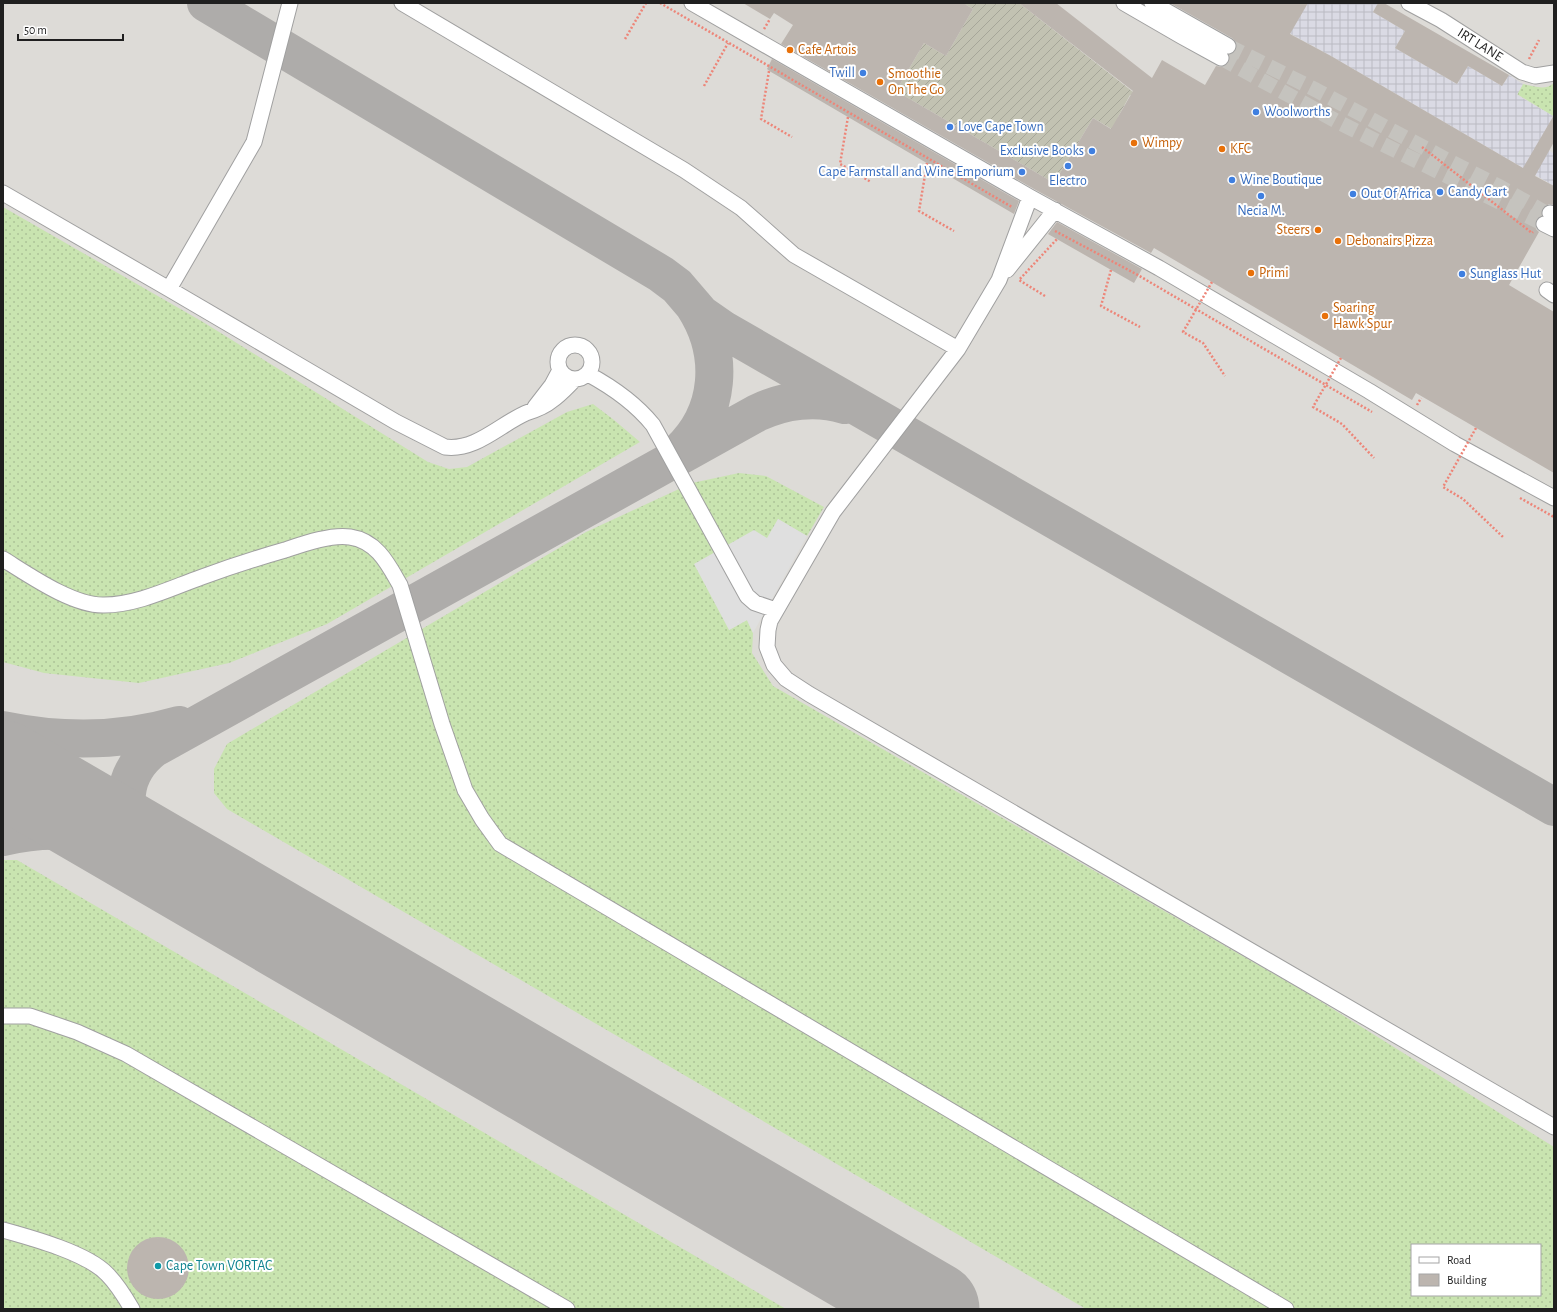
<svg xmlns="http://www.w3.org/2000/svg" width="1557" height="1312" font-family="'Alegreya Sans',sans-serif">
	<defs>
		<pattern id="construction-furrows" width="10" height="10" patternUnits="userSpaceOnUse"><rect width="10" height="10" fill="#c2c2b2"/><path d="M-1 1l2-2M0 10L10 0M9 11l2-2" fill="none" stroke="#a6a699"/></pattern>
		<pattern id="grass-dots" width="8" height="8" patternUnits="userSpaceOnUse"><rect width="8" height="8" fill="#c9e4b0"/><path d="M2 2h.1M6 6h.1" fill="none" stroke="#acc397" stroke-width="1.8" stroke-linecap="round"/></pattern>
		<pattern id="plaza-grid" width="8" height="8" patternUnits="userSpaceOnUse"><rect width="8" height="8" fill="#dadae4"/><path d="M0 4h8M4 0v8" fill="none" stroke="#bbbbc3"/></pattern>
	</defs>
	<rect width="100%" height="100%" fill="#eeece6"/>
	<path fill="#dddbd7" fill-rule="evenodd" d="M 3,3 L 1554,3 L 1554,1309 L 3,1309 ZM 1412,1245 L 1540,1245 L 1540,1295 L 1412,1295 Z"/>
	<path fill="url(#construction-furrows)" d="M 963,3 L 1019,3 L 1137,95 L 1130,95 L 1118,117 L 1120,134 L 1093,118 L 1054,183 L 896,91 L 924,43 L 946,56 L 973,9 Z"/>
	<path fill="url(#grass-dots)" fill-rule="evenodd" d="M 1554,83 L 1553,116 L 1517,94 L 1523,84 C 1533,86 1546,91 1554,83 Z
		M 3,207 L 203,322 L 428,462 L 449,469 L 467,467 L 567,412 L 593,404 L 614,420 L 640,442 L 327,624 L 229,663 L 139,683 L 44,673 L 3,662 Z
		M 739,473 L 766,476 L 824,507 L 807,536 L 778,519 L 729,630 L 747,620 L 753,633 L 752,653 L 773,686 L 1312,996 L 1554,1147 L 1554,1309 L 1086,1309 L 227,809 L 214,793 L 214,769 L 227,744 L 586,532 L 692,483 ZM 1412,1245 L 1540,1245 L 1540,1295 L 1412,1295 Z
		M 3,860 L 17,860 L 786,1309 L 3,1309 Z"/>
	<path fill="#dfdfdf" d="M 778,519 L 807,536 L 753,633 L 747,620 L 729,630 L 694,564 L 754,530 L 767,538 Z"/>
	<path fill="url(#plaza-grid)" d="M 1292,3 L 1378,3 L 1373,12 L 1405,31 L 1395,48 L 1457,84 L 1468,66 L 1502,86 L 1509,75 L 1523,84 L 1517,95 L 1553,116 L 1550,122 L 1554,125 L 1549,150 L 1554,154 L 1554,186 L 1331,56 L 1278,27 Z"/>
	<g fill="none" stroke-linecap="round" stroke-linejoin="round">
		<path stroke="#aeacaa" stroke-width="38" d="M 206,3 L 661,274 L 677,286 L 701,314 L 724,330 L 1554,807
			M 679,452 C 721,413 725,354 694,306
			M 3,730 C 61,742 121,742 179,725
			M 3,837 C 56,824 107,831 154,858
			M 210,888 C 173,865 121,845 127,793 C 129,774 139,760 153,749 L 757,413 C 784,400 816,396 845,405"/>
		<path stroke="#aeacaa" stroke-width="95" d="M 3,768 L 932,1309"/>
	</g>
	<path fill="#bcb5af" d="M 743,3 L 963,3 L 973,9 L 946,56 L 924,43 L 896,91 L 1054,183 L 1093,118 L 1111,129 L 1133,91 L 1019,3 L 1056,3 L 1152,78 L 1162,60 L 1205,85 L 1216,66 L 1222,67 L 1229,63 L 1229,55 L 1236,50 L 1236,42 L 1232,38 L 1170,3 L 1308,3 L 1290,34 L 1331,56 L 1523,168 L 1554,115 L 1554,142 L 1535,176 L 1554,186 L 1554,205 L 1549,204 L 1542,209 L 1542,216 L 1536,220 L 1535,224 L 1536,229 L 1539,232 L 1509,285 L 1554,312 L 1554,473 L 1416,393 L 1412,400 L 1154,248 L 1151,253 L 1034,189 L 781,44 L 793,25 L 774,13 L 770,19 Z
		M 1378,3 L 1384,3 L 1509,75 L 1502,86 L 1468,66 L 1457,84 L 1395,48 L 1405,31 L 1373,12 Z
		M 772,59 L 1019,201 L 1014,214 L 771,72 L 767,69 Z
		M 1057,222 L 1142,269 L 1134,283 L 1048,234 Z
		M127 1268a31 31 0 1 1 62 0a31 31 0 1 1-62 0Z"/>
	<g fill="none" stroke-linecap="round" stroke-linejoin="round">
		<path stroke="#c5c3be" stroke-width="15" stroke-dasharray="15 8" stroke-linecap="butt" d="M 1228,46 L 1316,90 L 1451,162 L 1500,187 L 1544,212 L 1550,213
			M 1221,58 L 1340,123 L 1544,224"/>
		<defs>
			<path id="minor" d="M 402,3 L 684,170 L 741,208 L 794,255 L 958,349
				M 692,3 L 1030,197 L 1159,268 L 1369,391 L 1455,444 L 1554,498
				M 1124,3 L 1181,36 L 1221,58
				M 1152,3 L 1228,46
				M 1409,3 L 1441,20 L 1522,72 L 1535,76 L 1554,73
				M 3,193 L 169,289 L 396,422 L 445,447 C 476,451 499,425 526,413 C 535,410 544,407 551,401 C 560,395 567,387 574,380
				M 1030,197 L 999,280 L 958,349 L 833,512 L 770,621 L 768,630 L 767,647 L 774,665 L 786,679 L 809,694 L 1554,1127
				M 1550,213 L 1554,215
				M 1544,224 L 1554,229
				M 1007,270 L 1055,210
				M 169,289 L 254,142 L 290,3
				M 1547,290 L 1554,295
				M558 362a17 17 0 1 1 34 0a17 17 0 1 1-34 0Z
				M 588,374 C 612,387 636,404 653,425 L 747,596 L 755,603 L 776,610
				M 535,407 L 552,385 L 560,370
				M 3,559 C 29,575 73,606 104,605 C 137,605 171,588 202,577 C 229,567 257,558 285,550 C 303,544 331,534 350,537 C 377,541 388,564 400,585 L 442,724 L 465,790 L 482,819 L 500,844 L 1286,1309
				M 3,1016 L 30,1016 L 77,1032 L 126,1054 L 567,1309
				M 3,1230 C 32,1238 87,1253 107,1274 C 117,1284 125,1297 132,1309"/>
		</defs>
		<use href="#minor" stroke="#a0a0a0" stroke-width="17"/>
		<path stroke="#ed8578" stroke-width="2.5" stroke-dasharray="2 2" stroke-linecap="butt" d="M 660,3 L 1012,207
			M 764,29 L 770,19
			M 625,39 L 646,3
			M 1529,59 L 1539,40
			M 769,71 L 761,119 L 792,137
			M 704,86 L 728,43
			M 848,117 L 840,164 L 871,182
			M 1422,147 L 1532,233 L 1533,232
			M 927,163 L 919,211 L 954,231
			M 1055,231 L 1136,274 L 1372,412
			M 1111,270 L 1101,306 L 1140,327
			M 1045,296 L 1019,280 L 1057,239
			M 1417,405 L 1421,398
			M 1520,498 L 1554,517"/>
		<use href="#minor" stroke="#fff" stroke-width="15"/>
		<path stroke="#ed8578" stroke-width="2.5" stroke-dasharray="2 2" stroke-linecap="butt" d="M 1212,282 L 1183,332 L 1203,343 L 1225,376
			M 1341,358 L 1313,407 L 1342,424 L 1374,458
			M 1476,428 L 1443,487 L 1463,499 L 1503,537"/>
	</g>
	<g fill="#e8710a" stroke="#fff" stroke-width="1.5">
		<circle cx="790" cy="50" r="4"/>
		<circle cx="880" cy="82" r="4"/>
		<circle cx="1134" cy="143" r="4"/>
		<circle cx="1222" cy="149" r="4"/>
		<circle cx="1318" cy="230" r="4"/>
		<circle cx="1338" cy="241" r="4"/>
		<circle cx="1251" cy="273" r="4"/>
		<circle cx="1325" cy="316" r="4"/>
	</g>
	<g fill="#3f7fe0" stroke="#fff" stroke-width="1.5">
		<circle cx="863" cy="73" r="4"/>
		<circle cx="1256" cy="112" r="4"/>
		<circle cx="950" cy="127" r="4"/>
		<circle cx="1092" cy="151" r="4"/>
		<circle cx="1068" cy="166" r="4"/>
		<circle cx="1022" cy="172" r="4"/>
		<circle cx="1232" cy="180" r="4"/>
		<circle cx="1440" cy="192" r="4"/>
		<circle cx="1353" cy="194" r="4"/>
		<circle cx="1261" cy="196" r="4"/>
		<circle cx="1462" cy="274" r="4"/>
	</g>
	<circle fill="#0f9aa8" stroke="#fff" stroke-width="1.5" cx="158" cy="1266" r="4"/>
	<g text-anchor="middle" dominant-baseline="central" stroke-width="4" stroke-linejoin="round" paint-order="stroke">
		<g font-size="14" fill="#1f1f1f" stroke="#fff">
			<text transform="translate(1480 45) rotate(32)">IRT LANE</text>
		</g>
		<g font-size="14" fill="#c56008" stroke="#fff" text-anchor="start">
			<text x="798" y="50">Cafe Artois</text>
			<text x="888" y="74">Smoothie<tspan x="888" dy="16">On The Go</tspan></text>
			<text x="1142" y="143">Wimpy</text>
			<text x="1230" y="149">KFC</text>
			<text x="1310" y="230" text-anchor="end">Steers</text>
			<text x="1346" y="241">Debonairs Pizza</text>
			<text x="1259" y="273">Primi</text>
			<text x="1333" y="308">Soaring<tspan x="1333" dy="16">Hawk Spur</tspan></text>
		</g>
		<g font-size="14" fill="#366cbe" stroke="#fff" text-anchor="start">
			<text x="855" y="73" text-anchor="end">Twill</text>
			<text x="1264" y="112">Woolworths</text>
			<text x="958" y="127">Love Cape Town</text>
			<text x="1084" y="151" text-anchor="end">Exclusive Books</text>
			<text x="1014" y="172" text-anchor="end">Cape Farmstall and Wine Emporium</text>
			<text x="1240" y="180">Wine Boutique</text>
			<text x="1068" y="181" text-anchor="middle">Electro</text>
			<text x="1448" y="192">Candy Cart</text>
			<text x="1361" y="194">Out Of Africa</text>
			<text x="1261" y="211" text-anchor="middle">Necia M.</text>
			<text x="1470" y="274">Sunglass Hut</text>
		</g>
		<g font-size="14" fill="#0d838f" stroke="#fff" text-anchor="start">
			<text x="166" y="1266">Cape Town VORTAC</text>
		</g>
	</g>
	<rect width="1557" height="1312" fill="none" stroke="#1f1f1f" stroke-width="8"/>
	<rect x="1411" y="1244" width="130" height="52" fill="#ffffff" stroke="#a5a5a5"/>
	<rect x="1419" y="1257" width="20" height="6" fill="#ffffff" stroke="#a5a5a5"/>
	<text x="1447" y="1264" font-size="12" fill="#1f1f1f">Road</text>
	<rect x="1419" y="1274" width="20" height="12" fill="#bcb5af" stroke="#a5a5a5"/>
	<text x="1447" y="1284" font-size="12" fill="#1f1f1f">Building</text>
	<path d="M18 34v6h105v-6" fill="none" stroke="#1f1f1f" stroke-width="2"/>
	<text x="24" y="34" font-size="12" fill="#1f1f1f" stroke="#ffffff" stroke-width="3" paint-order="stroke">50 m</text>
</svg>
